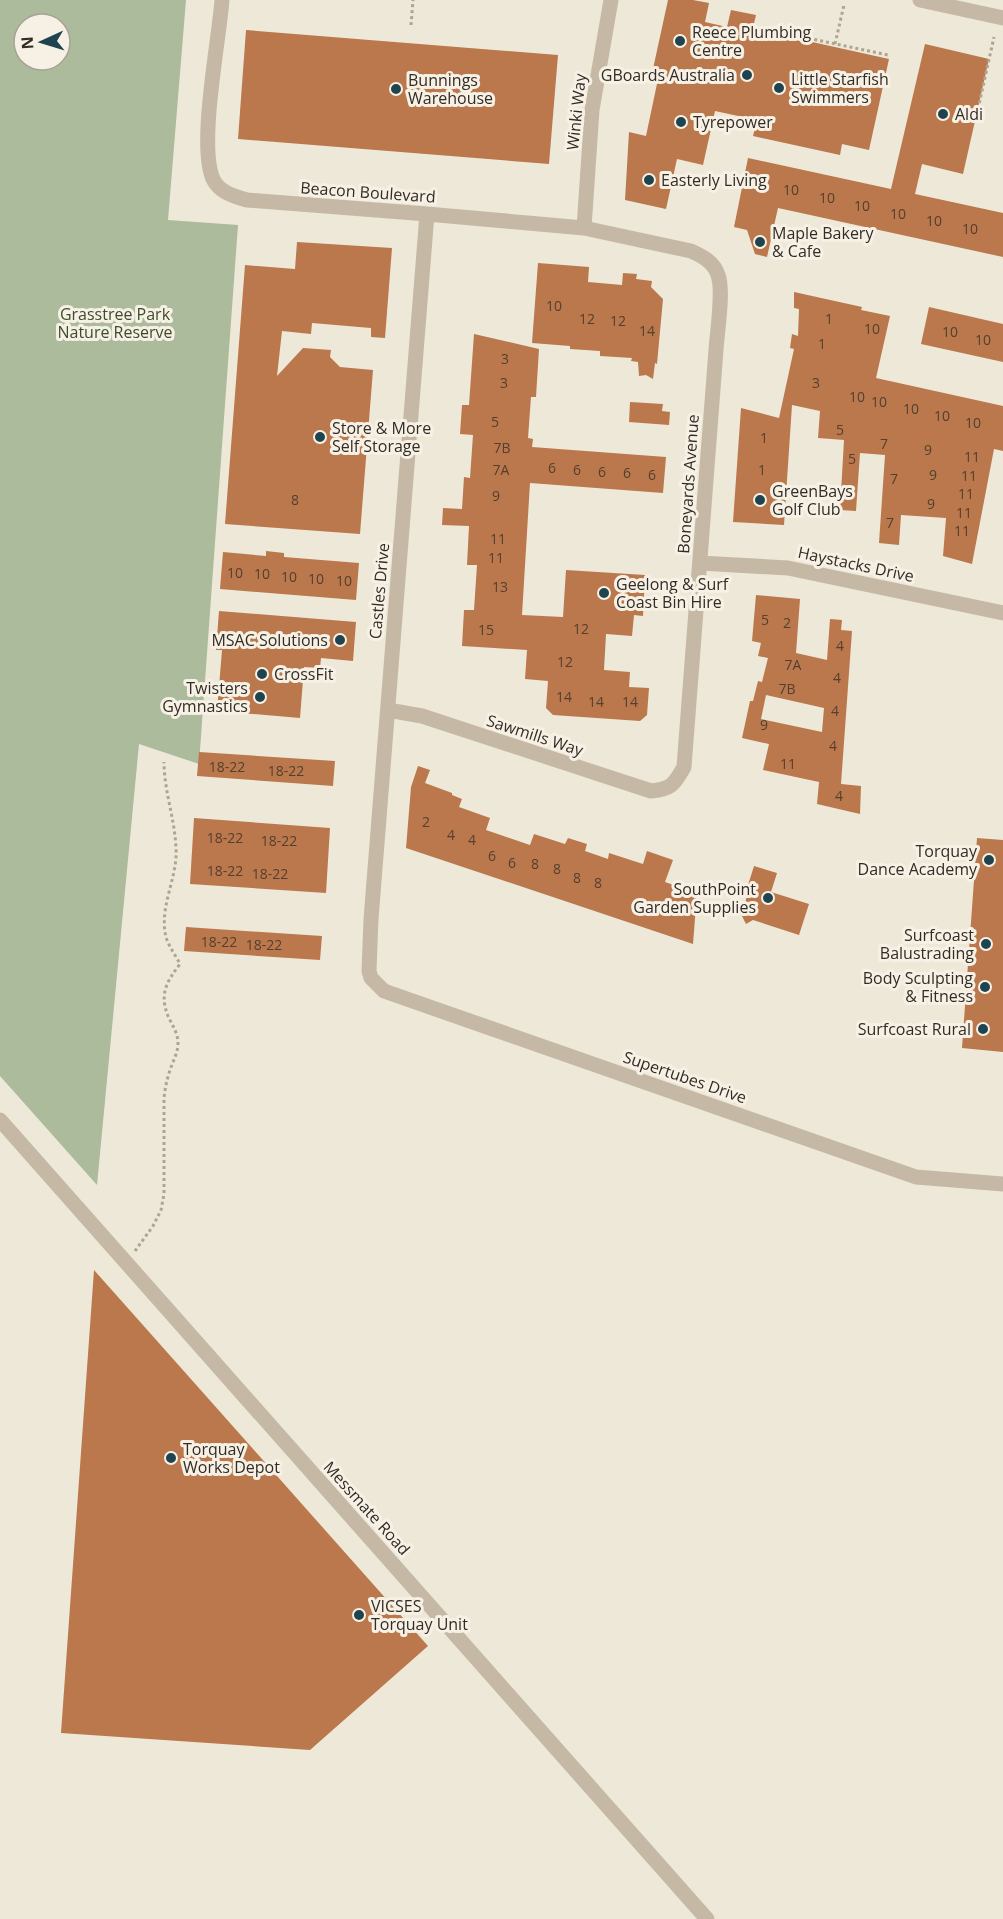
<svg xmlns="http://www.w3.org/2000/svg" width="1003" height="1919" font-family="'Open Sans',sans-serif">
	<rect width="100%" height="100%" fill="#eee8d9"/>
	<path fill="#abbb9b" fill-rule="evenodd" d="M 0,0 L 186,0 L 168,220 L 238,225 L 199,764 L 139,744 L 97,1185 L 0,1076 ZM 24,24 L 60,24 L 60,60 L 24,60 Z"/>
	<path fill="#ba784c" fill-rule="evenodd" d="M 668,0 L 693,0 L 709,3 L 705,22 L 727,27 L 731,10 L 756,15 L 752,32 L 775,37 L 776,34 L 889,59 L 869,150 L 842,144 L 840,155 L 753,136 L 757,120 L 715,111 L 703,165 L 677,159 L 666,209 L 625,200 L 629,132 L 646,136 L 658,79 L 651,78 Z
		M 246,30 L 558,55 L 549,164 L 238,139 Z
		M 925,44 L 989,59 L 963,174 L 922,164 L 915,194 L 1003,213 L 1003,257 L 778,208 L 767,257 L 755,254 L 747,230 L 734,227 L 748,158 L 891,189 Z
		M 297,242 L 392,248 L 385,338 L 371,337 L 371,328 L 312,323 L 311,334 L 282,331 L 277,376 L 303,348 L 331,350 L 330,357 L 340,367 L 373,370 L 360,534 L 225,524 L 245,265 L 295,269 Z
		M 538,263 L 589,267 L 588,282 L 622,285 L 623,273 L 637,274 L 636,279 L 652,281 L 651,287 L 663,299 L 657,364 L 655,363 L 653,379 L 646,375 L 639,376 L 638,362 L 631,361 L 632,358 L 600,356 L 600,351 L 570,349 L 570,346 L 532,343 Z
		M 794,292 L 862,307 L 861,310 L 890,316 L 876,378 L 1003,406 L 1003,451 L 994,449 L 972,564 L 943,556 L 946,518 L 901,515 L 899,545 L 879,543 L 885,455 L 860,453 L 856,511 L 840,510 L 844,440 L 818,438 L 820,411 L 792,405 L 784,525 L 733,522 L 741,408 L 779,418 L 794,349 L 790,348 L 792,334 L 798,336 L 799,309 L 794,308 Z
		M 929,307 L 1003,324 L 1003,362 L 921,344 Z
		M 474,334 L 539,349 L 536,397 L 531,397 L 528,438 L 533,439 L 532,447 L 666,457 L 663,493 L 530,483 L 522,615 L 563,617 L 566,570 L 645,575 L 643,616 L 634,615 L 632,636 L 606,634 L 604,670 L 630,672 L 629,687 L 649,688 L 647,715 L 640,721 L 553,715 L 546,708 L 548,681 L 525,679 L 527,650 L 462,646 L 464,610 L 474,610 L 477,565 L 467,565 L 469,526 L 442,525 L 443,508 L 462,509 L 464,477 L 470,478 L 473,435 L 460,434 L 462,405 L 469,405 Z
		M 630,402 L 663,404 L 662,411 L 670,412 L 669,425 L 629,422 Z
		M 266,551 L 284,553 L 284,557 L 359,563 L 356,600 L 220,589 L 223,552 L 266,556 Z
		M 756,595 L 800,599 L 796,653 L 827,660 L 830,619 L 842,620 L 841,630 L 852,631 L 841,784 L 861,786 L 860,814 L 817,804 L 819,782 L 763,770 L 769,744 L 742,738 L 750,701 L 753,701 L 758,681 L 762,682 L 768,658 L 758,656 L 761,643 L 752,641 ZM 766,695 L 824,708 L 822,732 L 761,719 Z
		M 219,611 L 356,622 L 353,661 L 321,658 L 320,668 L 304,667 L 300,718 L 217,711 L 222,650 L 216,650 Z
		M 199,752 L 335,761 L 333,786 L 197,776 Z
		M 418,766 L 430,770 L 425,783 L 452,793 L 452,795 L 462,799 L 459,807 L 490,818 L 486,830 L 530,845 L 534,834 L 565,844 L 568,838 L 587,844 L 585,851 L 608,859 L 609,853 L 643,864 L 647,851 L 673,860 L 665,882 L 697,893 L 693,944 L 406,848 L 411,787 Z
		M 194,818 L 330,828 L 326,893 L 190,884 Z
		M 977,838 L 1003,840 L 1003,1052 L 962,1048 Z
		M 754,866 L 777,873 L 771,892 L 809,904 L 799,935 L 753,920 L 746,924 L 741,914 L 751,885 L 748,885 Z
		M 186,927 L 322,936 L 320,960 L 184,951 Z
		M 94,1270 L 428,1646 L 310,1750 L 61,1733 Z"/>
	<g fill="none" stroke-linecap="round" stroke-linejoin="round">
		<path stroke="#b0a391" stroke-width="3" stroke-dasharray="3 3" stroke-linecap="butt" d="M 411,25 L 413,0
			M 779,32 L 888,55
			M 835,44 L 844,5
			M 978,109 L 994,37
			M 135,1251 L 153,1226 L 161,1210 L 164,1194 L 164,1098 C 165,1088 167,1079 170,1070 C 173,1061 178,1053 178,1043 C 178,1033 172,1025 168,1016 C 159,994 167,981 180,964 C 176,956 170,948 167,940 C 157,910 178,878 176,849 C 175,819 164,791 164,762"/>
		<path stroke="#c5b9a6" stroke-width="15" d="M 222,0 C 219,41 198,145 213,179 C 219,192 233,196 247,200 L 427,214 L 584,228 L 691,251 C 702,256 714,262 718,275 C 724,291 717,332 716,350 L 684,767 C 674,785 671,789 651,791 L 422,716 L 388,710
			M 920,0 L 1003,18
			M 427,214 L 371,919 L 369,971 L 371,978 L 384,991 L 916,1177 L 1003,1184
			M 584,228 L 592,110 L 611,0
			M 700,563 L 788,568 L 1003,613
			M 0,1120 L 707,1919"/>
	</g>
	<g fill="#20444f" stroke="#f7f1e5" stroke-width="2">
		<circle cx="680" cy="41" r="6"/>
		<circle cx="747" cy="75" r="6"/>
		<circle cx="779" cy="88" r="6"/>
		<circle cx="396" cy="89" r="6"/>
		<circle cx="943" cy="114" r="6"/>
		<circle cx="681" cy="122" r="6"/>
		<circle cx="649" cy="180" r="6"/>
		<circle cx="760" cy="242" r="6"/>
		<circle cx="320" cy="437" r="6"/>
		<circle cx="760" cy="500" r="6"/>
		<circle cx="604" cy="593" r="6"/>
		<circle cx="340" cy="640" r="6"/>
		<circle cx="262" cy="674" r="6"/>
		<circle cx="260" cy="697" r="6"/>
		<circle cx="989" cy="860" r="6"/>
		<circle cx="768" cy="898" r="6"/>
		<circle cx="986" cy="944" r="6"/>
		<circle cx="985" cy="987" r="6"/>
		<circle cx="983" cy="1029" r="6"/>
		<circle cx="171" cy="1458" r="6"/>
		<circle cx="359" cy="1615" r="6"/>
	</g>
	<g text-anchor="middle" dominant-baseline="central" stroke-width="6" stroke-linejoin="round" paint-order="stroke">
		<g font-size="14" fill="#543f30">
			<text x="791" y="189">10</text>
			<text x="827" y="197">10</text>
			<text x="862" y="205">10</text>
			<text x="898" y="213">10</text>
			<text x="934" y="220">10</text>
			<text x="970" y="228">10</text>
			<text x="554" y="305">10</text>
			<text x="587" y="318">12</text>
			<text x="829" y="318">1</text>
			<text x="618" y="320">12</text>
			<text x="872" y="328">10</text>
			<text x="647" y="330">14</text>
			<text x="950" y="331">10</text>
			<text x="983" y="339">10</text>
			<text x="822" y="343">1</text>
			<text x="505" y="358">3</text>
			<text x="504" y="382">3</text>
			<text x="816" y="382">3</text>
			<text x="857" y="396">10</text>
			<text x="879" y="401">10</text>
			<text x="911" y="408">10</text>
			<text x="942" y="415">10</text>
			<text x="495" y="421">5</text>
			<text x="973" y="422">10</text>
			<text x="840" y="429">5</text>
			<text x="764" y="437">1</text>
			<text x="884" y="443">7</text>
			<text x="502" y="447">7B</text>
			<text x="928" y="449">9</text>
			<text x="972" y="456">11</text>
			<text x="852" y="458">5</text>
			<text x="552" y="467">6</text>
			<text x="501" y="469">7A</text>
			<text x="577" y="469">6</text>
			<text x="762" y="469">1</text>
			<text x="602" y="471">6</text>
			<text x="627" y="472">6</text>
			<text x="652" y="474">6</text>
			<text x="933" y="474">9</text>
			<text x="969" y="475">11</text>
			<text x="894" y="478">7</text>
			<text x="966" y="493">11</text>
			<text x="496" y="495">9</text>
			<text x="295" y="499">8</text>
			<text x="931" y="503">9</text>
			<text x="964" y="512">11</text>
			<text x="890" y="522">7</text>
			<text x="962" y="530">11</text>
			<text x="498" y="538">11</text>
			<text x="496" y="557">11</text>
			<text x="235" y="572">10</text>
			<text x="262" y="573">10</text>
			<text x="289" y="576">10</text>
			<text x="316" y="578">10</text>
			<text x="344" y="580">10</text>
			<text x="500" y="586">13</text>
			<text x="765" y="619">5</text>
			<text x="787" y="622">2</text>
			<text x="581" y="628">12</text>
			<text x="486" y="629">15</text>
			<text x="840" y="645">4</text>
			<text x="565" y="661">12</text>
			<text x="793" y="664">7A</text>
			<text x="837" y="677">4</text>
			<text x="787" y="688">7B</text>
			<text x="564" y="696">14</text>
			<text x="596" y="701">14</text>
			<text x="630" y="701">14</text>
			<text x="835" y="710">4</text>
			<text x="764" y="724">9</text>
			<text x="833" y="745">4</text>
			<text x="788" y="763">11</text>
			<text x="227" y="766">18-22</text>
			<text x="286" y="770">18-22</text>
			<text x="839" y="795">4</text>
			<text x="426" y="821">2</text>
			<text x="451" y="834">4</text>
			<text x="225" y="837">18-22</text>
			<text x="472" y="839">4</text>
			<text x="279" y="840">18-22</text>
			<text x="492" y="855">6</text>
			<text x="512" y="862">6</text>
			<text x="535" y="863">8</text>
			<text x="557" y="868">8</text>
			<text x="225" y="870">18-22</text>
			<text x="270" y="873">18-22</text>
			<text x="577" y="877">8</text>
			<text x="598" y="882">8</text>
			<text x="219" y="941">18-22</text>
			<text x="264" y="944">18-22</text>
		</g>
		<g font-size="16" fill="#322c26" stroke="#f7f1e5" text-anchor="start">
			<text x="692" y="32">Reece Plumbing<tspan x="692" dy="18">Centre</tspan></text>
			<text x="735" y="75" text-anchor="end">GBoards Australia</text>
			<text x="791" y="79">Little Starfish<tspan x="791" dy="18">Swimmers</tspan></text>
			<text x="408" y="80">Bunnings<tspan x="408" dy="18">Warehouse</tspan></text>
			<text x="955" y="114">Aldi</text>
			<text x="693" y="122">Tyrepower</text>
			<text x="661" y="180">Easterly Living</text>
			<text x="772" y="233">Maple Bakery<tspan x="772" dy="18">&amp; Cafe</tspan></text>
			<text x="332" y="428">Store &amp; More<tspan x="332" dy="18">Self Storage</tspan></text>
			<text x="772" y="491">GreenBays<tspan x="772" dy="18">Golf Club</tspan></text>
			<text x="616" y="584">Geelong &amp; Surf<tspan x="616" dy="18">Coast Bin Hire</tspan></text>
			<text x="328" y="640" text-anchor="end">MSAC Solutions</text>
			<text x="274" y="674">CrossFit</text>
			<text x="248" y="688" text-anchor="end">Twisters<tspan x="248" dy="18">Gymnastics</tspan></text>
			<text x="977" y="851" text-anchor="end">Torquay<tspan x="977" dy="18">Dance Academy</tspan></text>
			<text x="756" y="889" text-anchor="end">SouthPoint<tspan x="756" dy="18">Garden Supplies</tspan></text>
			<text x="974" y="935" text-anchor="end">Surfcoast<tspan x="974" dy="18">Balustrading</tspan></text>
			<text x="973" y="978" text-anchor="end">Body Sculpting<tspan x="973" dy="18">&amp; Fitness</tspan></text>
			<text x="971" y="1029" text-anchor="end">Surfcoast Rural</text>
			<text x="183" y="1449">Torquay<tspan x="183" dy="18">Works Depot</tspan></text>
			<text x="371" y="1606">VICSES<tspan x="371" dy="18">Torquay Unit</tspan></text>
		</g>
		<g font-size="16" fill="#322c26" stroke="#f7f1e5">
			<text transform="translate(576 112) rotate(-84)">Winki Way</text>
			<text transform="translate(368 192) rotate(4)">Beacon Boulevard</text>
			<text transform="translate(688 484) rotate(-86)">Boneyards Avenue</text>
			<text transform="translate(856 564) rotate(12)">Haystacks Drive</text>
			<text transform="translate(379 591) rotate(-85)">Castles Drive</text>
			<text transform="translate(535 735) rotate(18)">Sawmills Way</text>
			<text transform="translate(685 1077) rotate(19)">Supertubes Drive</text>
			<text transform="translate(367 1508) rotate(48)">Messmate Road</text>
		</g>
		<g font-size="16" fill="#3c4d2d" stroke="#f7f1e5">
			<text x="115" y="314">Grasstree Park<tspan x="115" dy="18">Nature Reserve</tspan></text>
		</g>
	</g>
	<g transform="translate(42 42) rotate(266)"><circle r="28" fill="#f7f1e5" stroke="#a8a299" stroke-width="1.5"/>
	<path d="M0-4.5L10 22L0 15L-10 22Z" fill="#20444f"/>
	<text y="-9" font-size="16" font-weight="bold" text-anchor="middle" fill="#322c26">N</text>
	</g>
</svg>
